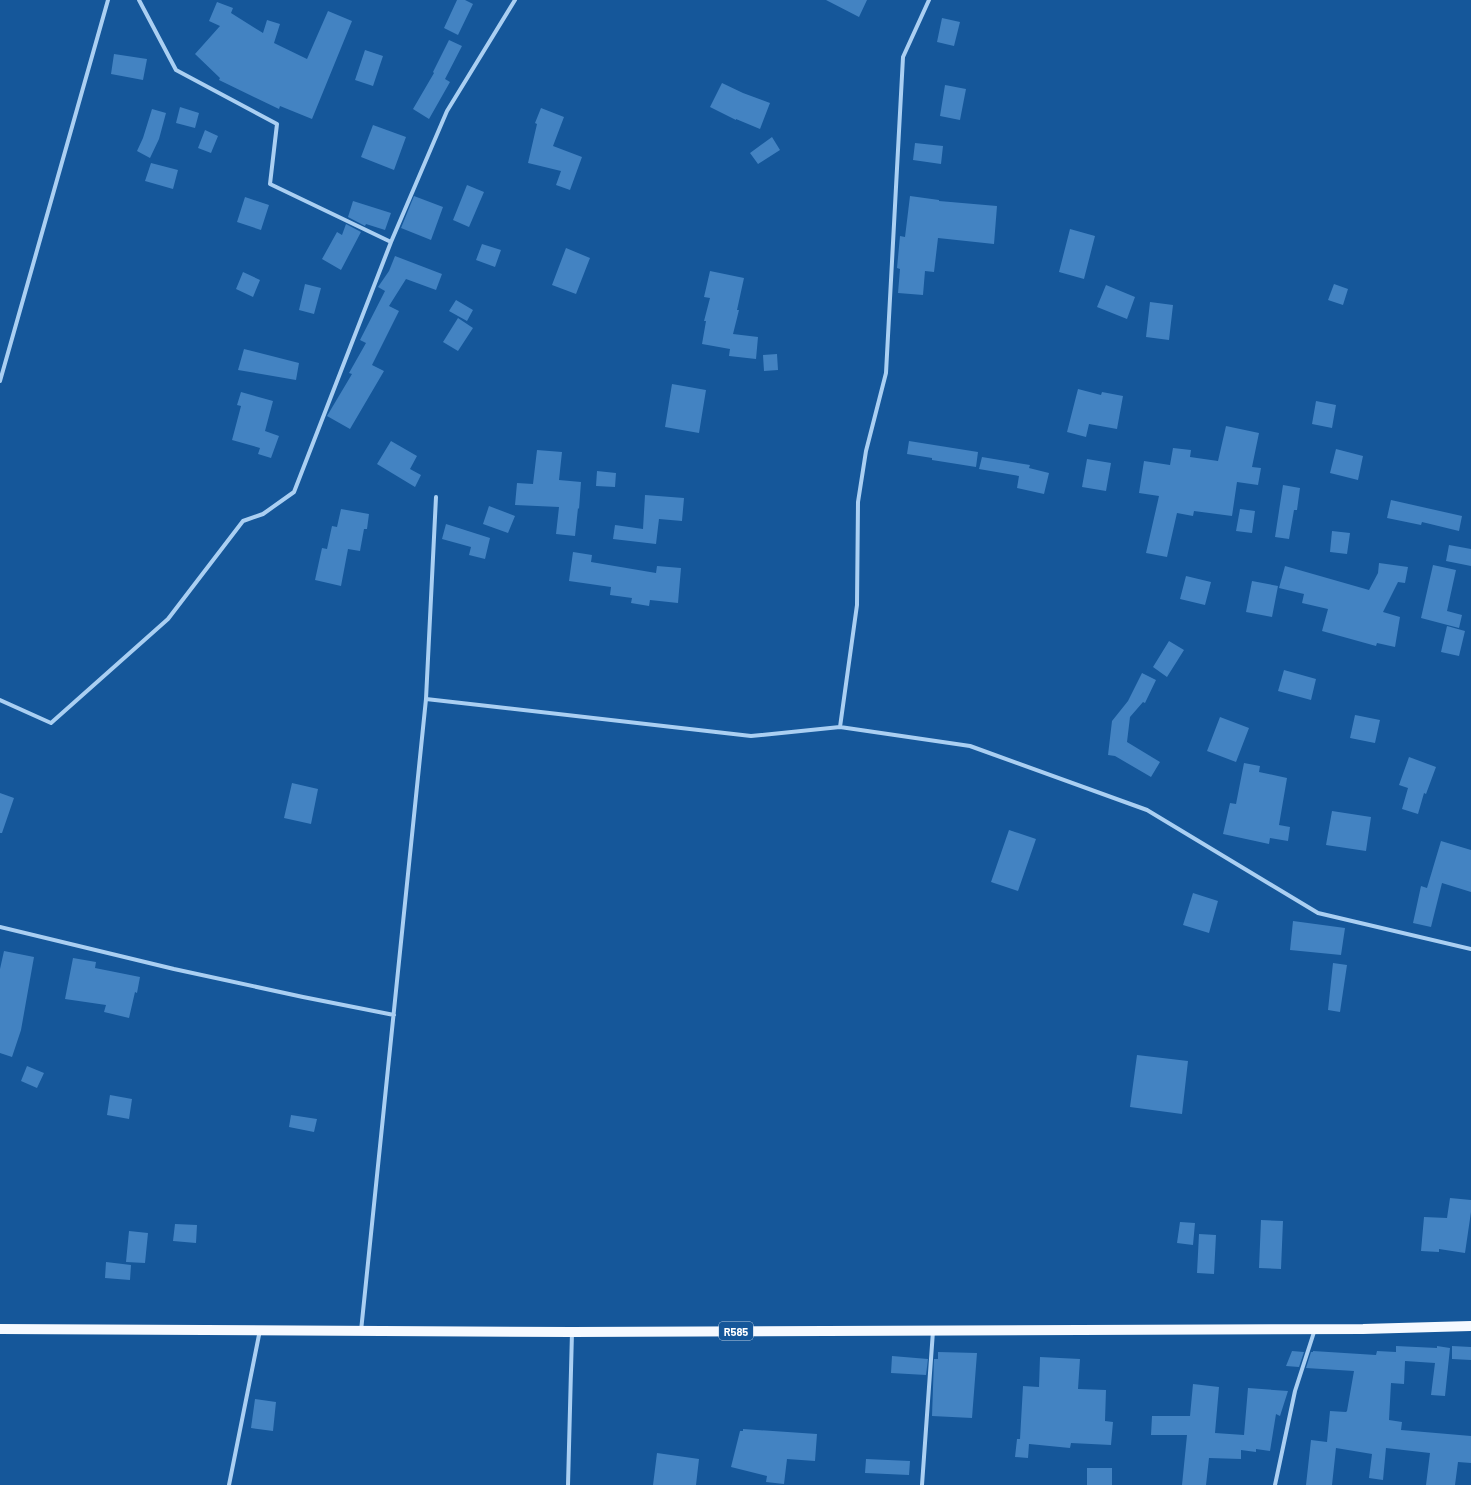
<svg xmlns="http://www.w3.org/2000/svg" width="1471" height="1485" font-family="Barlow,sans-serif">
	<rect width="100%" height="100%" fill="#15579a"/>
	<path fill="#4383c2" d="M 457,0 L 465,0 L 473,4 L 458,35 L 444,28 Z
		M 826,0 L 867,0 L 859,17 Z
		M 217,2 L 233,8 L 231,13 L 263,33 L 267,20 L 280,24 L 274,43 L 307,59 L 328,11 L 352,21 L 312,119 L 280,106 L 279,109 L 219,80 L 220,78 L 195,54 L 220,26 L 209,21 Z
		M 942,18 L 960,22 L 954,46 L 937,42 Z
		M 449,40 L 462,46 L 445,79 L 450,82 L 429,119 L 413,109 L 434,73 L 433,72 Z
		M 365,50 L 383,56 L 373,86 L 355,80 Z
		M 114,54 L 147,59 L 143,80 L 111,74 Z
		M 722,83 L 743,93 L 770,103 L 760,129 L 736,119 L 736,120 L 710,107 Z
		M 945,85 L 966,89 L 960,120 L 940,116 Z
		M 180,107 L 199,113 L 195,128 L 176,123 Z
		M 541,108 L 564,117 L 553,146 L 582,157 L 570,190 L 556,185 L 561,171 L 528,163 L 537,124 L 535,123 Z
		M 152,109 L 166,113 L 159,139 L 150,158 L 137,151 L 143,138 Z
		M 373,125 L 406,137 L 394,170 L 361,157 Z
		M 205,130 L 218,136 L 211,153 L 198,148 Z
		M 772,137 L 780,150 L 758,164 L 750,153 Z
		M 915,143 L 943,146 L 941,164 L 913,160 Z
		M 151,163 L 178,170 L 173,189 L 145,181 Z
		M 467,185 L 484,192 L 469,227 L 453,220 Z
		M 414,196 L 443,207 L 431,240 L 401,228 Z
		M 910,196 L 939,200 L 939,201 L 997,206 L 994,244 L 938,238 L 934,272 L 925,271 L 923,295 L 898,293 L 900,269 L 897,268 L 900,236 L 905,237 Z
		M 245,197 L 269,205 L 261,230 L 237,222 Z
		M 353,201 L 391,213 L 385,230 L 366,224 L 365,226 L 348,217 Z
		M 346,224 L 361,232 L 341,270 L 322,259 L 337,232 L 342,235 Z
		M 1070,229 L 1095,236 L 1084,279 L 1059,272 Z
		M 482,244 L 501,250 L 495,267 L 476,260 Z
		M 566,248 L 590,258 L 576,294 L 552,285 Z
		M 395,256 L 442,274 L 436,290 L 406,279 L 389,306 L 399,311 L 372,365 L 384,371 L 350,429 L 327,416 L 352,374 L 349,373 L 366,343 L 360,340 L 385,291 L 378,287 L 389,271 Z
		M 710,271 L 744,278 L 737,310 L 739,310 L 733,334 L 758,337 L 756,359 L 729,356 L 730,349 L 702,344 L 706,321 L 704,321 L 710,298 L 704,297 Z
		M 243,272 L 260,280 L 253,297 L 236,289 Z
		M 305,284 L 321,288 L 314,314 L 299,310 Z
		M 1334,284 L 1348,289 L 1343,305 L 1328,300 Z
		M 1106,285 L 1135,297 L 1127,319 L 1097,307 Z
		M 456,300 L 473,310 L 467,321 L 449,311 Z
		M 1150,302 L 1173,305 L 1169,340 L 1146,337 Z
		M 458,318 L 473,328 L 458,351 L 443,342 Z
		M 244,349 L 299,363 L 296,380 L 238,370 Z
		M 777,354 L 778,370 L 764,371 L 763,355 Z
		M 672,384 L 706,390 L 699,433 L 665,427 Z
		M 1078,389 L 1101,395 L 1102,392 L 1123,396 L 1117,429 L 1089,424 L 1086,437 L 1067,432 Z
		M 241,392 L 273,401 L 265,431 L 279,436 L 271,458 L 258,454 L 260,448 L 232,440 L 241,406 L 237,405 Z
		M 1316,401 L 1336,405 L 1332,428 L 1312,424 Z
		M 1226,426 L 1259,433 L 1252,467 L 1261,468 L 1258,485 L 1237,482 L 1232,516 L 1194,511 L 1193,516 L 1177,513 L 1167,557 L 1146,553 L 1159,496 L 1139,493 L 1144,461 L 1170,465 L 1173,448 L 1191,450 L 1190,457 L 1218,461 Z
		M 391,441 L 417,456 L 410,469 L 421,475 L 415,487 L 377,464 Z
		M 909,441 L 978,452 L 976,467 L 932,460 L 932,458 L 907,454 Z
		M 1336,449 L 1363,456 L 1358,480 L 1330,473 Z
		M 537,450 L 562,452 L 559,480 L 581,482 L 579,509 L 578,508 L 575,536 L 556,534 L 559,507 L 515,505 L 517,483 L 533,484 Z
		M 982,457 L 1030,465 L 1029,468 L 1049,473 L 1044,494 L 1017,488 L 1019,476 L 979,469 Z
		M 1087,459 L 1111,463 L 1106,491 L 1082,487 Z
		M 597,471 L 616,473 L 615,487 L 596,486 Z
		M 1283,485 L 1300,488 L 1297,510 L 1294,510 L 1289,539 L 1275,537 Z
		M 645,495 L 684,498 L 682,521 L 659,519 L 656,544 L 613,539 L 615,525 L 643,529 Z
		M 1391,500 L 1462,516 L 1459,531 L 1422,522 L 1421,525 L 1387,518 Z
		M 489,506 L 515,516 L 508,533 L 483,524 Z
		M 341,509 L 369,514 L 367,529 L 364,529 L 360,551 L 348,549 L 341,586 L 315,580 L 322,548 L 327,549 L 332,526 L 337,527 Z
		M 1240,509 L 1255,511 L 1252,533 L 1236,531 Z
		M 446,524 L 490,538 L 485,559 L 469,555 L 471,547 L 442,539 Z
		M 1332,531 L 1350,533 L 1347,554 L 1330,552 Z
		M 1449,545 L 1471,549 L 1471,566 L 1446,561 Z
		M 573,552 L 592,555 L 591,562 L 656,573 L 657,566 L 681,568 L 678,603 L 650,600 L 649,606 L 631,603 L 632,598 L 610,595 L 611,587 L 569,581 Z
		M 1379,563 L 1408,567 L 1405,583 L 1398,582 L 1383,612 L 1400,617 L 1395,647 L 1377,643 L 1376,646 L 1322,631 L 1328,609 L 1302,603 L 1304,594 L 1279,588 L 1285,566 L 1369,590 L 1378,573 Z
		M 1433,565 L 1456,570 L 1447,611 L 1462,615 L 1459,628 L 1421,618 Z
		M 1186,576 L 1211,582 L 1205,605 L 1180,599 Z
		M 1252,581 L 1278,586 L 1272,617 L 1246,612 Z
		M 1447,626 L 1465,631 L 1459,656 L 1441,652 Z
		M 1169,641 L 1184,650 L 1167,677 L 1153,667 Z
		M 1284,670 L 1316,679 L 1311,700 L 1278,691 Z
		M 1142,673 L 1156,680 L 1145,703 L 1143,702 L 1130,717 L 1127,742 L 1160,762 L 1151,777 L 1115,756 L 1108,755 L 1112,721 L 1128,701 Z
		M 1355,715 L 1380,720 L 1375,743 L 1350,738 Z
		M 1220,717 L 1249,728 L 1236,762 L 1207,751 Z
		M 1409,757 L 1436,767 L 1426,794 L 1424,793 L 1418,814 L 1402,809 L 1408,788 L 1399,785 Z
		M 1244,763 L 1260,766 L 1259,772 L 1287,778 L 1279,825 L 1290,827 L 1288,841 L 1270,838 L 1269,844 L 1223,834 L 1230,803 L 1236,804 Z
		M 292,783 L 318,789 L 311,824 L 284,818 Z
		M 0,793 L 14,798 L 2,833 L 0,833 Z
		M 1332,811 L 1371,817 L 1366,851 L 1326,845 Z
		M 1009,830 L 1036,839 L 1018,891 L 991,882 Z
		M 1441,841 L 1471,850 L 1471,892 L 1442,883 L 1431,927 L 1413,923 L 1421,886 L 1427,888 Z
		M 1193,893 L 1218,901 L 1209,933 L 1183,925 Z
		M 1293,921 L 1345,928 L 1341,955 L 1290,950 Z
		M 4,951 L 34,957 L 21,1030 L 12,1057 L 0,1053 L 0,969 Z
		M 73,958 L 96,962 L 95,968 L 140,977 L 137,993 L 135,992 L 129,1018 L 104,1012 L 106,1005 L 65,999 Z
		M 1333,963 L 1347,965 L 1340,1012 L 1328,1010 Z
		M 1137,1055 L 1188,1061 L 1182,1114 L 1130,1107 Z
		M 27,1066 L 44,1073 L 37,1088 L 21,1081 Z
		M 110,1095 L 132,1099 L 129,1119 L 107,1115 Z
		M 291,1115 L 317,1119 L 314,1132 L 289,1127 Z
		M 1450,1198 L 1471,1200 L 1471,1212 L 1465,1253 L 1439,1249 L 1439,1252 L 1421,1251 L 1424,1217 L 1447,1218 Z
		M 1261,1220 L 1283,1221 L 1281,1269 L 1259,1268 Z
		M 1180,1222 L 1195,1223 L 1193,1245 L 1177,1243 Z
		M 175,1224 L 197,1225 L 196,1243 L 173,1241 Z
		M 129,1231 L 148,1233 L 145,1263 L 126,1262 Z
		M 1199,1234 L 1216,1235 L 1214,1274 L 1197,1273 Z
		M 106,1262 L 131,1265 L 130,1280 L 105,1278 Z
		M 1396,1346 L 1437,1348 L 1437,1346 L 1450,1348 L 1445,1396 L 1431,1395 L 1435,1363 L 1405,1361 L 1404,1384 L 1391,1383 L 1389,1420 L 1402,1422 L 1401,1430 L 1471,1436 L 1471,1463 L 1458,1462 L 1455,1485 L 1426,1485 L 1430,1453 L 1386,1448 L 1383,1480 L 1369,1478 L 1372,1454 L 1336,1448 L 1332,1485 L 1306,1485 L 1311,1440 L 1327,1442 L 1330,1411 L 1346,1412 L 1347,1411 L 1354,1371 L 1306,1368 L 1311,1352 L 1313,1352 L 1313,1351 L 1376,1355 L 1377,1351 L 1396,1352 Z
		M 1452,1346 L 1471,1347 L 1471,1360 L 1452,1359 Z
		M 1292,1351 L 1304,1352 L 1299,1367 L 1286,1366 Z
		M 938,1352 L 977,1353 L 972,1418 L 932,1416 L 934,1359 L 938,1359 Z
		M 892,1356 L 928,1359 L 926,1375 L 891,1373 Z
		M 1040,1357 L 1080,1359 L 1078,1389 L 1106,1390 L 1105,1421 L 1113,1422 L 1111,1445 L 1071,1443 L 1070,1448 L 1029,1444 L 1028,1458 L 1015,1457 L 1017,1439 L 1020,1439 L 1023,1386 L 1039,1387 Z
		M 1193,1384 L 1219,1387 L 1215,1433 L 1244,1435 L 1248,1388 L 1288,1391 L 1280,1416 L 1276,1414 L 1270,1451 L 1256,1449 L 1256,1452 L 1241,1450 L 1241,1459 L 1209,1458 L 1206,1485 L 1182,1485 L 1187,1435 L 1151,1435 L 1152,1416 L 1190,1416 Z
		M 255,1399 L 276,1402 L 273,1431 L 251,1428 Z
		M 743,1429 L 817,1434 L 815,1461 L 787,1459 L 784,1484 L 766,1482 L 767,1476 L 731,1467 L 740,1431 L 743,1431 Z
		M 657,1453 L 699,1459 L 696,1485 L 653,1485 Z
		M 866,1459 L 910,1461 L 909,1475 L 865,1473 Z
		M 1087,1468 L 1112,1468 L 1112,1485 L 1087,1485 Z"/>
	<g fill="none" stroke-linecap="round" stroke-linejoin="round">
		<path stroke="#aacff2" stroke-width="4" d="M 391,242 L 447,111 L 515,0
			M 0,381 L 108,0
			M 426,699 L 751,736 L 840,727 L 857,605 L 858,502 L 866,451 L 886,373 L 903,57 L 929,0
			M 0,700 L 51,723 L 168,619 L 243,521 L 263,514 L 294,492 L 391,242 L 270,184 L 277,124 L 176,70 L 139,0
			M 840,727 L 970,746 L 1147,810 L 1318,913 L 1471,949
			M 0,927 L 174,969 L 303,997 L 394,1015
			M 361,1331 L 426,699 L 436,497
			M 229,1485 L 260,1330
			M 568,1485 L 572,1332
			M 922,1485 L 933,1331
			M 1275,1485 L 1295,1391 L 1315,1329"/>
		<path stroke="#f5f9ff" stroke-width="10" d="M 0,1329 L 572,1332 L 1363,1329 L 1471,1326"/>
	</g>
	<g text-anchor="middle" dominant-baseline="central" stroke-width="4" stroke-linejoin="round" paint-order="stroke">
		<rect fill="#15579a" stroke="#b9cde1" stroke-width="1" x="719" y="1322" width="34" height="18" rx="3"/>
		<g font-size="11" font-weight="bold" fill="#fff">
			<text x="736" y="1331">R585</text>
		</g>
	</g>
</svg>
